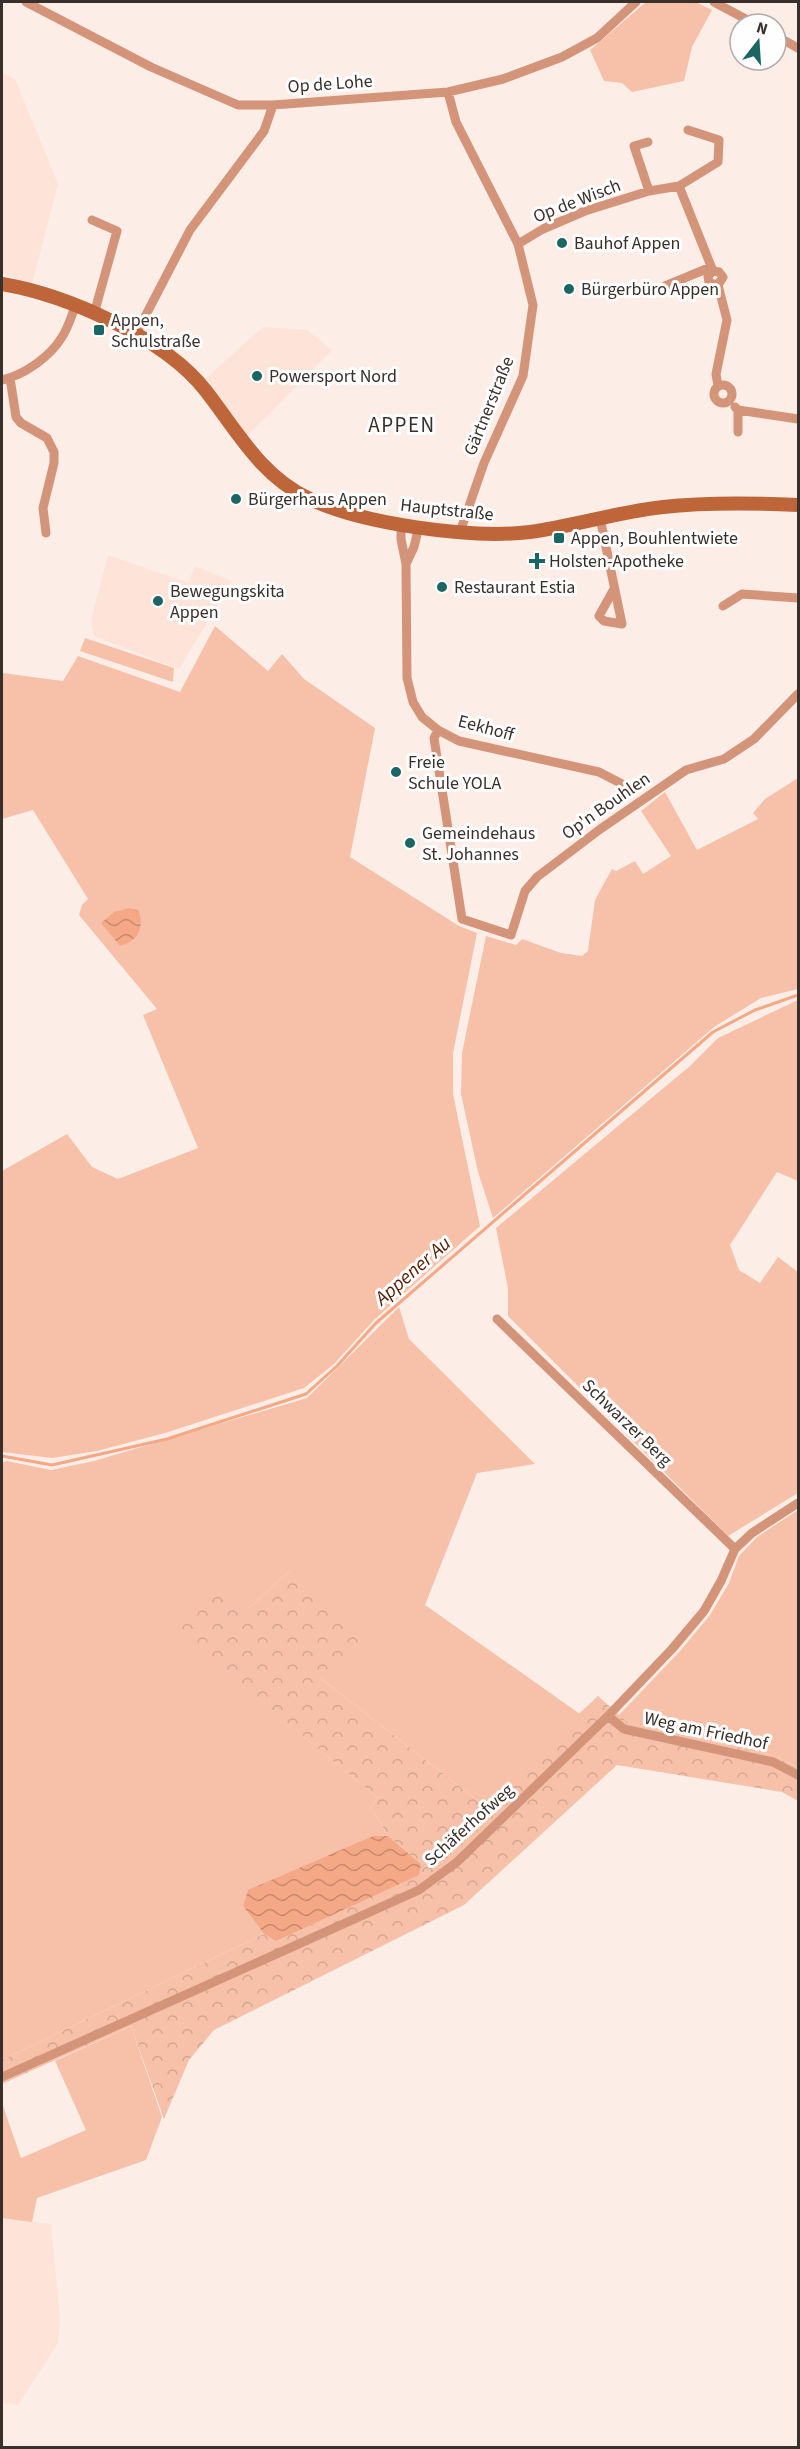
<svg xmlns="http://www.w3.org/2000/svg" width="800" height="2449" font-family="'Source Sans 3',sans-serif">
	<defs>
		<pattern id="forest-crowns" width="20" height="18" patternUnits="userSpaceOnUse" patternTransform="scale(1.5)"><rect width="20" height="18" fill="#f7c1a9"/><path d="M2 6a3 3 0 1 1 6 0M12 15a3 3 0 1 1 6 0" fill="none" stroke="#d4a692"/></pattern>
		<pattern id="water-waves" width="16" height="10" patternUnits="userSpaceOnUse" patternTransform="scale(1.5)"><rect width="16" height="10" fill="#f5a886"/><path d="M0 5q4-4 8 0t8 0" fill="none" stroke="#c7896e"/></pattern>
	</defs>
	<rect width="100%" height="100%" fill="#fcede7"/>
	<path fill="#fde3d8" d="M 2,73 L 15,79 L 58,184 L 32,284 L 2,273 Z
		M 263,327 L 307,330 L 332,350 L 247,436 L 206,378 Z
		M 108,555 L 188,583 L 195,566 L 232,581 L 179,669 L 94,636 L 91,620 Z
		M 2,2218 L 51,2224 L 60,2319 L 58,2343 L 18,2405 L 2,2403 L 2,2406 Z"/>
	<path fill="#f7c1a9" d="M 646,2 L 696,2 L 712,10 L 692,47 L 684,81 L 632,92 L 622,83 L 604,81 L 590,50 Z
		M 215,626 L 268,671 L 282,654 L 304,679 L 375,728 L 350,857 L 459,926 L 477,933 L 453,1053 L 453,1094 L 480,1226 L 374,1320 L 334,1364 L 304,1388 L 165,1433 L 97,1451 L 52,1458 L 2,1452 L 2,1171 L 67,1134 L 92,1167 L 118,1179 L 198,1148 L 143,1015 L 157,1009 L 79,915 L 82,905 L 88,899 L 33,810 L 2,819 L 2,673 L 63,681 L 78,656 L 180,692 Z
		M 85,638 L 174,668 L 173,682 L 80,651 Z
		M 798,778 L 798,989 L 761,998 L 714,1027 L 493,1218 L 478,1172 L 461,1094 L 462,1053 L 486,936 L 516,945 L 522,939 L 561,953 L 582,956 L 588,951 L 595,900 L 612,869 L 616,871 L 635,861 L 643,874 L 671,856 L 641,811 L 665,792 L 697,850 L 758,819 L 753,813 L 765,799 Z
		M 798,1000 L 798,1181 L 777,1172 L 730,1245 L 739,1270 L 760,1283 L 778,1257 L 798,1272 L 798,1493 L 728,1536 L 508,1316 L 508,1288 L 496,1228 L 690,1066 L 718,1038 Z
		M 399,1307 L 409,1339 L 535,1464 L 477,1473 L 425,1605 L 580,1714 L 482,1804 L 319,1677 L 289,1571 L 248,1609 L 166,1622 L 378,1798 L 371,1807 L 388,1836 L 373,1836 L 243,1906 L 264,1934 L 2,2060 L 2,1462 L 7,1461 L 51,1470 L 94,1461 L 307,1398 Z
		M 798,1510 L 798,1767 L 773,1755 L 626,1722 L 619,1715 L 680,1651 L 710,1615 L 729,1583 L 739,1556 L 757,1537 Z
		M 131,2026 L 162,2117 L 146,2160 L 37,2198 L 32,2222 L 2,2218 L 2,2103 L 21,2158 L 86,2130 L 55,2061 Z"/>
	<path fill="url(#forest-crowns)" d="M 289,1571 L 361,1639 L 319,1677 L 482,1804 L 598,1696 L 627,1722 L 773,1755 L 798,1767 L 798,1801 L 782,1792 L 617,1765 L 464,1905 L 214,2030 L 189,2060 L 164,2119 L 131,2026 L 2,2084 L 2,2060 L 264,1934 L 276,1941 L 421,1864 L 388,1836 L 371,1807 L 378,1798 L 165,1622 L 228,1591 L 248,1609 Z"/>
	<path fill="url(#water-waves)" d="M 129,908 L 139,911 C 144,930 138,940 120,946 L 101,923 L 114,912 Z
		M 373,1836 L 388,1836 L 421,1864 L 419,1875 L 276,1941 L 264,1934 L 243,1906 L 248,1890 Z"/>
	<g fill="none" stroke-linecap="round" stroke-linejoin="round">
		<path stroke="#f5a886" stroke-width="3" d="M 2,1456 L 52,1465 L 167,1439 L 306,1394 L 337,1366 L 376,1323 L 713,1032 L 755,1010 L 798,995"/>
		<path stroke="#d39479" stroke-width="9" d="M 26,2 L 151,67 L 238,105 L 273,105 L 448,92 L 503,79 L 562,57 L 597,38 L 636,2
			M 714,2 L 755,24
			M 776,36 L 798,48
			M 448,92 L 456,122 L 518,244 L 533,305 L 523,376 L 484,463 L 460,532
			M 648,142 L 634,146 L 649,191
			M 679,186 L 713,271
			M 92,220 L 117,231 L 94,314
			M 518,244 L 543,229 L 585,211 L 649,191 L 679,186 L 718,162 L 719,140 L 688,130
			M 665,286 L 711,267
			M 136,334 L 190,230 L 264,131 L 273,105
			M 10,378 L 16,417 L 21,423 L 47,438 L 54,452 L 54,463 L 43,508 L 46,533
			M 2,380 C 24,375 50,357 62,337 C 68,328 71,317 75,307
			M714 394a9 9 0 1 1 18 0a9 9 0 1 1-18 0Z
			M 718,386 L 716,374 L 727,320 L 718,285 L 723,277 L 719,272 L 713,271 L 708,276 L 709,283 L 718,285
			M 735,407 L 738,410 L 738,432
			M 738,410 L 798,419
			M 600,518 L 622,624 L 604,621 L 599,616 L 614,589
			M 401,524 L 401,539 L 406,564 L 407,678 L 413,702 L 422,717 L 438,730 L 459,741 L 599,772 L 626,786
			M 406,564 L 414,547 L 419,526
			M 723,606 L 742,594 L 798,598
			M 438,730 L 434,738 L 462,919 L 511,935 L 525,891 L 537,877 L 599,830 L 686,770 L 724,759 L 754,739 L 798,694
			M 497,1319 L 735,1549
			M 608,1716 L 624,1729 L 773,1762 L 798,1775
			M 2,2077 L 419,1890 L 457,1862 L 608,1716 L 672,1649 L 704,1611 L 721,1581 L 735,1549 L 752,1533 L 798,1503"/>
		<path stroke="#be653a" stroke-width="14" d="M 2,284 C 67,295 165,338 206,391 C 237,431 261,476 308,498 C 361,524 471,539 530,532 C 574,526 618,512 663,507 C 708,502 753,503 798,505"/>
	</g>
	<g fill="#196663" stroke="#fefefe" stroke-width="2">
		<circle cx="562" cy="243" r="6"/>
		<circle cx="569" cy="289" r="6"/>
		<rect x="93" y="324" width="12" height="12" rx="3"/>
		<circle cx="257" cy="376" r="6"/>
		<circle cx="236" cy="499" r="6"/>
		<rect x="553" y="532" width="12" height="12" rx="3"/>
		<path d="M534 552h6v6h6v6h-6v6h-6v-6h-6v-6h6z"/>
		<circle cx="442" cy="587" r="6"/>
		<circle cx="158" cy="601" r="6"/>
		<circle cx="396" cy="772" r="6"/>
		<circle cx="410" cy="843" r="6"/>
	</g>
	<g text-anchor="middle" dominant-baseline="central" stroke-width="6" stroke-linejoin="round" paint-order="stroke">
		<g font-size="18" fill="#39302c" stroke="#fefefe">
			<text transform="translate(330 84) rotate(-4)">Op de Lohe</text>
			<text transform="translate(577 201) rotate(-21)">Op de Wisch</text>
			<text transform="translate(489 406) rotate(-68)">Gärtnerstraße</text>
			<text transform="translate(447 510) rotate(6)">Hauptstraße</text>
			<text transform="translate(486 728) rotate(15)">Eekhoff</text>
			<text transform="translate(606 806) rotate(-35)">Op'n Bouhlen</text>
			<text transform="translate(627 1423) rotate(44)">Schwarzer Berg</text>
			<text transform="translate(706 1731) rotate(12)">Weg am Friedhof</text>
			<text transform="translate(469 1825) rotate(-42)">Schäferhofweg</text>
		</g>
		<g font-size="18" fill="#39302c" stroke="#fefefe" text-anchor="start">
			<text x="574" y="243">Bauhof Appen</text>
			<text x="581" y="289">Bürgerbüro Appen</text>
			<text x="111" y="320">Appen,<tspan x="111" dy="21">Schulstraße</tspan></text>
			<text x="269" y="376">Powersport Nord</text>
			<text x="248" y="499">Bürgerhaus Appen</text>
			<text x="571" y="538">Appen, Bouhlentwiete</text>
			<text x="549" y="561">Holsten-Apotheke</text>
			<text x="454" y="587">Restaurant Estia</text>
			<text x="170" y="591">Bewegungskita<tspan x="170" dy="21">Appen</tspan></text>
			<text x="408" y="762">Freie<tspan x="408" dy="21">Schule YOLA</tspan></text>
			<text x="422" y="833">Gemeindehaus<tspan x="422" dy="21">St. Johannes</tspan></text>
		</g>
		<g font-size="20" font-style="italic" fill="#581d00" stroke="#fefefe">
			<text transform="translate(413 1271) rotate(-41)">Appener Au</text>
		</g>
		<g font-size="21" letter-spacing="1.5" fill="#39302c" stroke="#fefefe">
			<text x="402" y="425">APPEN</text>
		</g>
	</g>
	<rect width="800" height="2449" fill="none" stroke="#39302c" stroke-width="6"/>
	<g transform="translate(758 42) rotate(17)"><circle r="28" fill="#fefefe" stroke="#afacaa" stroke-width="1.5"/>
	<path d="M0-4.5L10 22L0 15L-10 22Z" fill="#196663"/>
	<text y="-9" font-size="16" font-weight="bold" text-anchor="middle" fill="#39302c">N</text>
	</g>
</svg>
